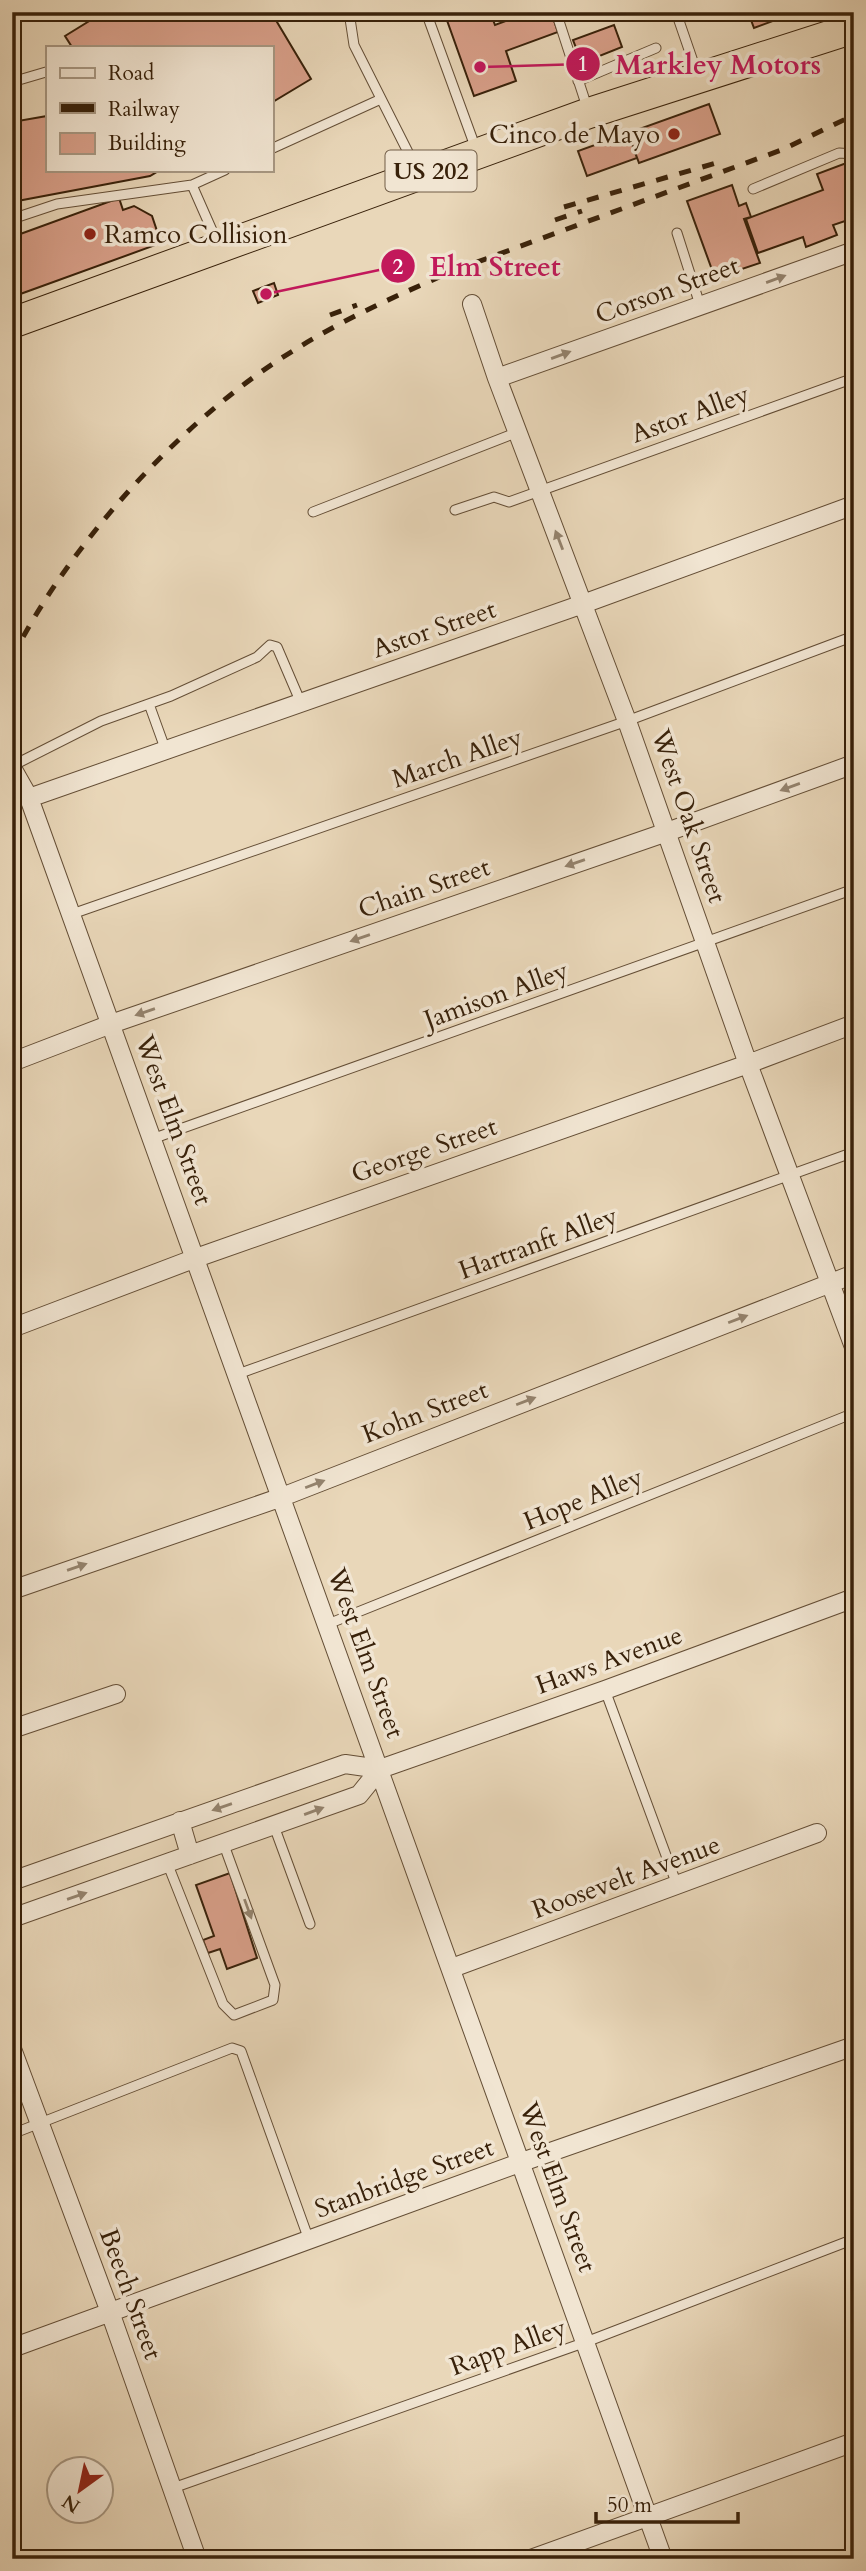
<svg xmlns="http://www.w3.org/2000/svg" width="866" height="2571" font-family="Cardo,serif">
	<rect width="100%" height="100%" fill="#e9d7b9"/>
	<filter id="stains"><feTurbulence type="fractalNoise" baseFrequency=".00286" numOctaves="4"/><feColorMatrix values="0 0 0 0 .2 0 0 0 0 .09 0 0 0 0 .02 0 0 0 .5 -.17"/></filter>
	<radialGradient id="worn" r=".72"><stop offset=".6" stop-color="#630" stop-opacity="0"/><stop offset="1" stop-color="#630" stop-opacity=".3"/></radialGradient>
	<path fill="#d9a08a" stroke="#38210a" stroke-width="2" d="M 104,12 L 271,12 L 311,79 L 271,103 L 271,47 L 72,47 L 65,36 Z
		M 444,12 L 490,12 L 495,25 L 506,21 L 503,12 L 551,12 L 558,32 L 506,51 L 516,81 L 474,96 Z
		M 748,12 L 797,12 L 754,28 Z
		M 614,25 L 622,47 L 582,63 L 573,40 Z
		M 709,104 L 720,134 L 639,163 L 628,133 Z
		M 47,116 L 47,170 L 160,170 L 150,176 L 12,202 L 12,122 Z
		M 628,133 L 637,158 L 587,176 L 578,151 Z
		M 849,162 L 854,175 L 854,218 L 833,225 L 837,235 L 806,247 L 803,237 L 758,253 L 746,219 L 823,190 L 817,174 Z
		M 732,185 L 739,206 L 746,203 L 751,217 L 744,219 L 760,263 L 715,278 L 687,201 Z
		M 119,198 L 123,210 L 134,206 L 152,216 L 161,243 L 12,297 L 12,237 Z
		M 274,283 L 278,295 L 258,303 L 253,291 Z
		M 230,1873 L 257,1958 L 227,1969 L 220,1949 L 208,1953 L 203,1940 L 214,1936 L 196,1885 Z"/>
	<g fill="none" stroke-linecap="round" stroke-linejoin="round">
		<defs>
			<path id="service" d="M 349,12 L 354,45 L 417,170
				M 426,12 L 476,149
				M 556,12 L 588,110
				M 676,12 L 697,73
				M 578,81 L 656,48
				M 12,82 L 46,72
				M 271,149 L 381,99
				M 192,185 L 218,244
				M 753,189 L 839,153 L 854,154
				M 12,219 L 57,204 L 192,185 L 225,170
				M 677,233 L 700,305
				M 455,510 L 494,497 L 509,502 L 854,378
				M 313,512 L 518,432
				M 149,704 L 166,751
				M 12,766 L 101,721 L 171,696 L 257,657 L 270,645 L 277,647 L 301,703
				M 72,914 L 627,721 L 854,636
				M 152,1139 L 854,889
				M 238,1374 L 854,1152
				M 328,1624 L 854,1413
				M 605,1690 L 677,1885
				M 274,1826 L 310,1924
				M 168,1865 L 223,2004 L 234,2015 L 273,2000 L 275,1985 L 224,1845
				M 12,2134 L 232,2048 L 241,2051 L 309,2240
				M 173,2488 L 586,2342 L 854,2239"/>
			<path id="minor" d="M 472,304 L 497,378 L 627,721 L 748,1064 L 854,1347
				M 497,378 L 854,251
				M 12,768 L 29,798 L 663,2559
				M 29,798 L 583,604 L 854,505
				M 12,1062 L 111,1024 L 667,832 L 854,764
				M 12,1328 L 196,1258 L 748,1064 L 854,1024
				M 12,1590 L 282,1497 L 854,1274
				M 12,1729 L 116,1694
				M 180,1821 L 190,1855
				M 12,1881 L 345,1764 L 380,1769 L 605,1690 L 854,1598
				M 12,1918 L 359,1795 L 380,1769
				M 452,1968 L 817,1833
				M 12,2049 L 110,2312 L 197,2559
				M 12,2348 L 522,2162 L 854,2046
				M 531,2559 L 854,2442"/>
			<path id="trunk" d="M 12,323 L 589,113 L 854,28"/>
		</defs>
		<use href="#service" stroke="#644e36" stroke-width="11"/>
		<use href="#minor" stroke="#644e36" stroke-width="20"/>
		<use href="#trunk" stroke="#38210a" stroke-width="32"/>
		<use href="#service" stroke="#f1e5d2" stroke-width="9"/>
		<use href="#minor" stroke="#f1e5d2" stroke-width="18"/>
		<use href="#trunk" stroke="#e9d7b9" stroke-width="30"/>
		<path stroke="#38210a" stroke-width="5" stroke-dasharray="12 12" stroke-linecap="butt" d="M 564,207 L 723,161
			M 555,220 L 582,211
			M 453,271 L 784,149 L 854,115
			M 330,315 L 357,305
			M 12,658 C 70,542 185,416 296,349 C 349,316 405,292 462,267"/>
	</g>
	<defs><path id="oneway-solid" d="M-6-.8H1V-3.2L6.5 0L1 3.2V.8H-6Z" transform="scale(1.75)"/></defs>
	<g fill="#94836e">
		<use href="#oneway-solid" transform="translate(776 279) rotate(-20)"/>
		<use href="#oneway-solid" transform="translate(561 355) rotate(-20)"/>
		<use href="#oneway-solid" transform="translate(559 540) rotate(-111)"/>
		<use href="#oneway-solid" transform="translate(790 787) rotate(160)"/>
		<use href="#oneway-solid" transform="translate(575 863) rotate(161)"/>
		<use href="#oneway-solid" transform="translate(360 938) rotate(161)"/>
		<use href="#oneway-solid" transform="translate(145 1012) rotate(161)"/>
		<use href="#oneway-solid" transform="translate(738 1319) rotate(-21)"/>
		<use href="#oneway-solid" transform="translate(526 1401) rotate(-21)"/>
		<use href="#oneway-solid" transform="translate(315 1484) rotate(-21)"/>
		<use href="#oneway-solid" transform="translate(77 1567) rotate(-19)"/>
		<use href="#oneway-solid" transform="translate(222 1807) rotate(161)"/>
		<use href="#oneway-solid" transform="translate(314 1811) rotate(-20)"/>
		<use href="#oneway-solid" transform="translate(77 1896) rotate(-19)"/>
		<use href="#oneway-solid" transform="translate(248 1909) rotate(70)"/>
	</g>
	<g fill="#8f2418" stroke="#f1e5d2" stroke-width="2.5">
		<circle cx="674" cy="134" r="7"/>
		<circle cx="90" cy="234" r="7"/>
	</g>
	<g text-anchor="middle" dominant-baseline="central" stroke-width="7" stroke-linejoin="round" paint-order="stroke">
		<rect fill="#f1e5d2" stroke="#705c46" stroke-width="2" x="385.5" y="150.5" width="91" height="41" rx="5"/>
		<g font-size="24" font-weight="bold" fill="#38210a">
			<text x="431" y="171">US 202</text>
		</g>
		<g font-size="26" fill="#38210a" stroke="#f1e5d2" text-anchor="end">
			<text x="660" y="134">Cinco de Mayo</text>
			<text x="104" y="234" text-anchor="start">Ramco Collision</text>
		</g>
		<g font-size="26" fill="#38210a" stroke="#f1e5d2">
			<text transform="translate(667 290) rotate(-20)">Corson Street</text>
			<text transform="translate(690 414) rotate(-20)">Astor Alley</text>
			<text transform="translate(434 629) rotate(-19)">Astor Street</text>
			<text transform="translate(457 758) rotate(-19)">March Alley</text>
			<text transform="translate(689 816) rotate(71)">West Oak Street</text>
			<text transform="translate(424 888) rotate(-19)">Chain Street</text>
			<text transform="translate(496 995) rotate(-20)">Jamison Alley</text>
			<text transform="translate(174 1120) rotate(70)">West Elm Street</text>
			<text transform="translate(424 1150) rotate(-19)">George Street</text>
			<text transform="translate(538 1243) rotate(-20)">Hartranft Alley</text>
			<text transform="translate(425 1412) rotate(-21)">Kohn Street</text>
			<text transform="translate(583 1499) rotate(-22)">Hope Alley</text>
			<text transform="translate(366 1653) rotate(70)">West Elm Street</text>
			<text transform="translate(609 1660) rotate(-20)">Haws Avenue</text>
			<text transform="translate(626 1877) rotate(-20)">Roosevelt Avenue</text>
			<text transform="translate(404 2178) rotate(-20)">Stanbridge Street</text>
			<text transform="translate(558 2187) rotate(70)">West Elm Street</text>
			<text transform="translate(131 2294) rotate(70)">Beech Street</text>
			<text transform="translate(508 2347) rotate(-20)">Rapp Alley</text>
		</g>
	</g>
	<path fill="none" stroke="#c2185b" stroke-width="2.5" d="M480 67L583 64M266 294L398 266"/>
	<g fill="#c2185b" stroke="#f1e5d2" stroke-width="2.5">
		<circle cx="480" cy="67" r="7"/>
		<circle cx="266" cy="294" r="7"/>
		<circle cx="583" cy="64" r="18"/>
		<circle cx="398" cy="266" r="18"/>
	</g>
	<g font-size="21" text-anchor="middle" font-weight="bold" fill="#fff">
		<text x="583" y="71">1</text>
		<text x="398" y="274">2</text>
	</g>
	<g font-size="28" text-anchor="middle" font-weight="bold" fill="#c2185b" stroke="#f1e5d2" stroke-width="7" stroke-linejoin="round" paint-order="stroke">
		<text x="718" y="74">Markley Motors</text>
		<text x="495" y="276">Elm Street</text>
	</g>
	<rect width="866" height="2571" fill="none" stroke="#e9d7b9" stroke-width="42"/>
	<rect x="14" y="14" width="838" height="2543" fill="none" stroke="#38210a" stroke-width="3.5"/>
	<rect x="21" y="21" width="824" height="2529" fill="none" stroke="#38210a" stroke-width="2"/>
	<rect x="46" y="46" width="228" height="126" fill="#f1e5d2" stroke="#a79782" stroke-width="2"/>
	<rect x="60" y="68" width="35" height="10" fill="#f1e5d2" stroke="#a79782" stroke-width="2"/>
	<text x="108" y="80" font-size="21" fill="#38210a">Road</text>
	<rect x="60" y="103" width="35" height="10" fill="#38210a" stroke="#a79782" stroke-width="2"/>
	<text x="108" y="116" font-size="21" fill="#38210a">Railway</text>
	<rect x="60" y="133" width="35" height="21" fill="#d9a08a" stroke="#a79782" stroke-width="2"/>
	<text x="108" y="150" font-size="21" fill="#38210a">Building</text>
	<g transform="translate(80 2490) rotate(213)"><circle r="33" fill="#f1e5d2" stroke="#a79782" stroke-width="2"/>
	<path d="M0-5L12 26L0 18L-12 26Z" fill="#8f2418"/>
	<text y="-10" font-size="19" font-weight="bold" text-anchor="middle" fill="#38210a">N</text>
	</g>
	<path d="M596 2512v10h142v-10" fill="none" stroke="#38210a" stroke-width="3.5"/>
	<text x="607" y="2512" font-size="21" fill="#38210a" stroke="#f1e5d2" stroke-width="5" paint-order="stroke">50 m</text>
	<rect width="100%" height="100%" filter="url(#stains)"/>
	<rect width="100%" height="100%" fill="url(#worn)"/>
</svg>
